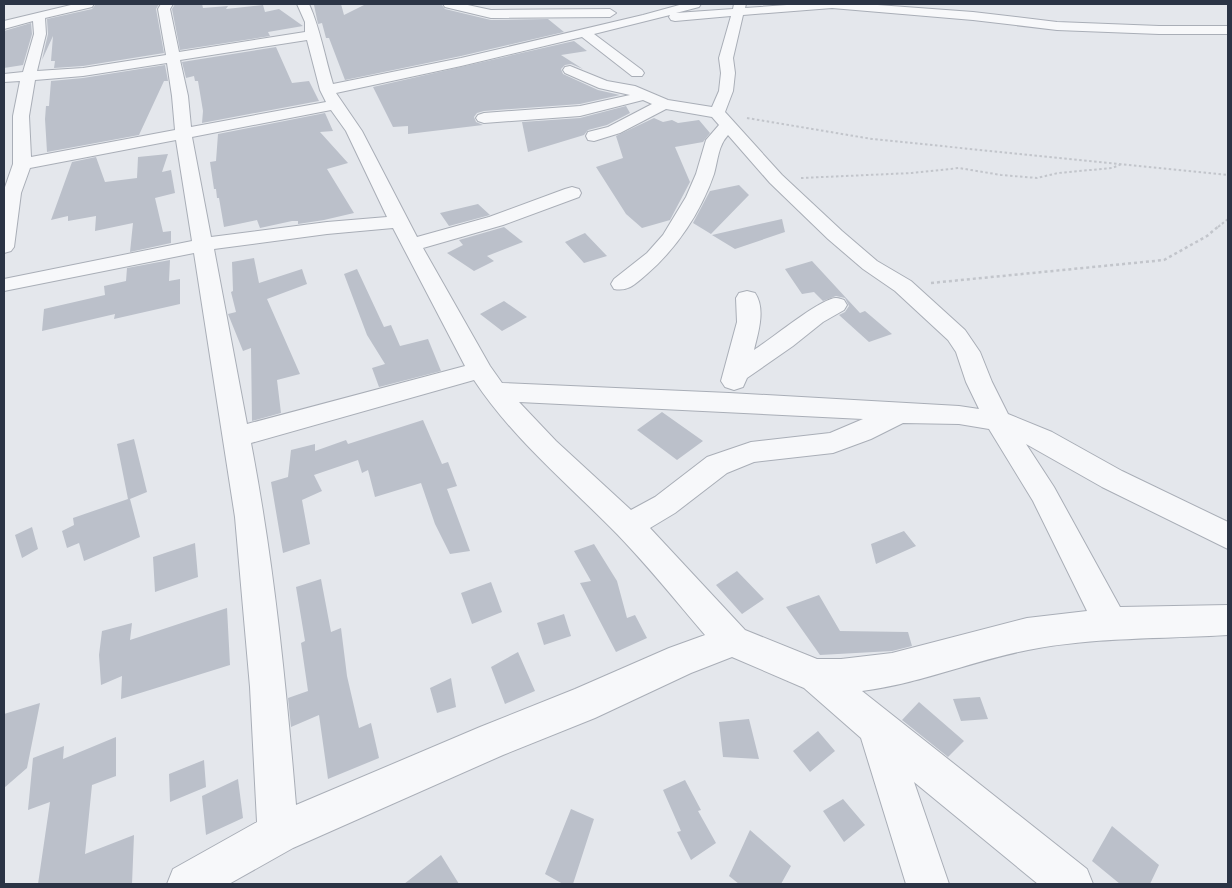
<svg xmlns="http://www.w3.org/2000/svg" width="1232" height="888" font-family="Barlow,sans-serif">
	<rect width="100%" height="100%" fill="#e4e7ec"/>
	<path fill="#bbc0ca" d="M 96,4 L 159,4 L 156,9 L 164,53 L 83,66 L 54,68 L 55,61 L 51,61 L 53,36 L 42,60 L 48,34 L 47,19 L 92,9 Z
		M 175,4 L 202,4 L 203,8 L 228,6 L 226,9 L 263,5 L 265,12 L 279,9 L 303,26 L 268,32 L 270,36 L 180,50 L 172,9 Z
		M 341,4 L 344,15 L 366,4 L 441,4 L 445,9 L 491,20 L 548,19 L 564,32 L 461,56 L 345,80 L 329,38 L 326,38 L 322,23 L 318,24 L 314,5 Z
		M 31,23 L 32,34 L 23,65 L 4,68 L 4,31 Z
		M 574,41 L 587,51 L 561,55 L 583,69 L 571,64 L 565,65 L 561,69 L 563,74 L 598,90 L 620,95 L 580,104 L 484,111 L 477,113 L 474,117 L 476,122 L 483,125 L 408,134 L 408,126 L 393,127 L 373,87 Z
		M 276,47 L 292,83 L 309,81 L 319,101 L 202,123 L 203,111 L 198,81 L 195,81 L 194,76 L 186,78 L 182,62 Z
		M 165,65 L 168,81 L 164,81 L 139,135 L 47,152 L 45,119 L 46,106 L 49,106 L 51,81 L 83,78 Z
		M 626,106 L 630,113 L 607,125 L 588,130 L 584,135 L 528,152 L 522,122 L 580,118 Z
		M 325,113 L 333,131 L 320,132 L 348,163 L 327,169 L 354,213 L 324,220 L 298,224 L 298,221 L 292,221 L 260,228 L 257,220 L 224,227 L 219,198 L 217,198 L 216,189 L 214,189 L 210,162 L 216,161 L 218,134 Z
		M 654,118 L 663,122 L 672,120 L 678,123 L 699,120 L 710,133 L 703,142 L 675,147 L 690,182 L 670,220 L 642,228 L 626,214 L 596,167 L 623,158 L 616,136 Z
		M 168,154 L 162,172 L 171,170 L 175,193 L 155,198 L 163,232 L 171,231 L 171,243 L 130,252 L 133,223 L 95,231 L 96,216 L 68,221 L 68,216 L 51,220 L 72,162 L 96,157 L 105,182 L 137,178 L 138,157 Z
		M 739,185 L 749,195 L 711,234 L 693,223 L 710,191 Z
		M 478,204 L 490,215 L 449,226 L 440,213 Z
		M 782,219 L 785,232 L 735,249 L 712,235 Z
		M 504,227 L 523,242 L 487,256 L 494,261 L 474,271 L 447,253 L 463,245 L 459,240 Z
		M 585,233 L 607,256 L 584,263 L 565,242 Z
		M 254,258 L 259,283 L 302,269 L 307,284 L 267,299 L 300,374 L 277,380 L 281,413 L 252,421 L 251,348 L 243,351 L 228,314 L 236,312 L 231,292 L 233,291 L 232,262 Z
		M 170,260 L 169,281 L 180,279 L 180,304 L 114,319 L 115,314 L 42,331 L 44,309 L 105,295 L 104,286 L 126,281 L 127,268 Z
		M 812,261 L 860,313 L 865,311 L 892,334 L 869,342 L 839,315 L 845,312 L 849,306 L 845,298 L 836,296 L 823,301 L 814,292 L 802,294 L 785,269 Z
		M 357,269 L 384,327 L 391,325 L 400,346 L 428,339 L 441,371 L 379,387 L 372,368 L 385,364 L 367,335 L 344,274 Z
		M 504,301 L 527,317 L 502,331 L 480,314 Z
		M 662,412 L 703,441 L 677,460 L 637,430 Z
		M 423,420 L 442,464 L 448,462 L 457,486 L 447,489 L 470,551 L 450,554 L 435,524 L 421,483 L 375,497 L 368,470 L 362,473 L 358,460 L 314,475 L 322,491 L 302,500 L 310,544 L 283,553 L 271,482 L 288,477 L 291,450 L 315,444 L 315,451 L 346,440 L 348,444 Z
		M 134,439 L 147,492 L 130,499 L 140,537 L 84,561 L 79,543 L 67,548 L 62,531 L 74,525 L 73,518 L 128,499 L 117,444 Z
		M 32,527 L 38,549 L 22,558 L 15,535 Z
		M 904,531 L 916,546 L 876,564 L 871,544 Z
		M 195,543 L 198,577 L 155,592 L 153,557 Z
		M 594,544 L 617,581 L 627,618 L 635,615 L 647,638 L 616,652 L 580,583 L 591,581 L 574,551 Z
		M 737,571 L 764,599 L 742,614 L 716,585 Z
		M 321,579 L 331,632 L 341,628 L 347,676 L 359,728 L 371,723 L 379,758 L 328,779 L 319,715 L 291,727 L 288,698 L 308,691 L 301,643 L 305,641 L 296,587 Z
		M 491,582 L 502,612 L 472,624 L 461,593 Z
		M 819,595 L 840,631 L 908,632 L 912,646 L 892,651 L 820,655 L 786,607 Z
		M 227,608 L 230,665 L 121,699 L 122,676 L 101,685 L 99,655 L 102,631 L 132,623 L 130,640 Z
		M 564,614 L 571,636 L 544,645 L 537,623 Z
		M 518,652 L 535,691 L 505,704 L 491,667 Z
		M 451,678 L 456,707 L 437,713 L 430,688 Z
		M 980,697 L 988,719 L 961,721 L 953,699 Z
		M 919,702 L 964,741 L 948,757 L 902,720 Z
		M 40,703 L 27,768 L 4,788 L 4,714 Z
		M 749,719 L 759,759 L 723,757 L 719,722 Z
		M 818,731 L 835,751 L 810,772 L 793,751 Z
		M 116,737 L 116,776 L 92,785 L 85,854 L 134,835 L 132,884 L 38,884 L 50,802 L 28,810 L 33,758 L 64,746 L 63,759 Z
		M 204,760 L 206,787 L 170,802 L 169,774 Z
		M 238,779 L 243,818 L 206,835 L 202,796 Z
		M 685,780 L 701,810 L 698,811 L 716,843 L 691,860 L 677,832 L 681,831 L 663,790 Z
		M 843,799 L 865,825 L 844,842 L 823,811 Z
		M 571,809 L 594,819 L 573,884 L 563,884 L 545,874 Z
		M 1112,826 L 1159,865 L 1150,884 L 1120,884 L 1092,861 Z
		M 750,830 L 791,866 L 781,884 L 739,884 L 729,876 Z
		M 441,855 L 459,884 L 404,884 Z"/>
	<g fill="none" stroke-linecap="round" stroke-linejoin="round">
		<defs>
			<path id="minor" d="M 75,4 L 94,4 L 92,7 L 45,18 L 46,34 L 37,71 L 83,68 L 166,55 L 158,9 L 161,4 L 173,4 L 170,9 L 179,52 L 305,32 L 305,22 L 297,4 L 309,4 C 320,28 325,58 333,84 L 461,58 L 643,15 L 683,4 L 701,4 L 699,7 L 676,13 L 733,9 L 734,4 L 746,4 L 745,8 L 801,4 L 864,4 L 973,12 L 1057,22 L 1159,26 L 1228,26 L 1228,34 L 1159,34 L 1057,30 L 973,20 L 832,8 L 743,15 L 733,58 L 735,73 L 733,91 L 725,112 L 782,175 L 842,231 L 877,261 L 911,281 L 965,330 L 980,352 L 992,382 L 1008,414 L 1052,432 L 1122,471 L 1228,522 L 1228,549 L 1102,487 L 1026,444 L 1054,487 L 1120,607 L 1228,605 L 1228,635 C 1161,639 1094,637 1028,650 C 972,661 919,684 862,691 L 1087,869 L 1093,884 L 1038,884 L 914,782 L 949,884 L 906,884 L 861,738 L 804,688 L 732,657 L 691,673 L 595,718 L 503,755 L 293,848 L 229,884 L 167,884 L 173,869 L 257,822 L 250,687 L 235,517 L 194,253 L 4,291 L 4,279 L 192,241 L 176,140 L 30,168 L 21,193 L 14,247 L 11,251 L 4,253 L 4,190 L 13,164 L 13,116 L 20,81 L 4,82 L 4,74 L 23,72 L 34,34 L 33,21 L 4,29 L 4,21 ZM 670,15 L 669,17 L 671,20 L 675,21 L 731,16 L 719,58 L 721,73 L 719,91 L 712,107 L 668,100 L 635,86 L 607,81 L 570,66 L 565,67 L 563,70 L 565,73 L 599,88 L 630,95 L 580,106 L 484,113 L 478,115 L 476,118 L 478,121 L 484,123 L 580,116 L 643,100 L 652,104 L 608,127 L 588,132 L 586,136 L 588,140 L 594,141 L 620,133 L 666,109 L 712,117 L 719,125 L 706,140 L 696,174 L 686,197 L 663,235 L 647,253 L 614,279 L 611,284 L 614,289 C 629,292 636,283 647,274 C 677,248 701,212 714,174 C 718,160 718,146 728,135 L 770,183 L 828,239 L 863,269 L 895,291 L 948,340 L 956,352 L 966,382 L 979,409 L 959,406 L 729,393 L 502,383 L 490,366 L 423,248 L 503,225 L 579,197 L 581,193 L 579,189 L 572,187 L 565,189 L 489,217 L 417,237 L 362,131 L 336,93 L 461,66 L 582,37 L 632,76 L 642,76 L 644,73 L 642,70 L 594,34 ZM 307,40 L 320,90 L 326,102 L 191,127 L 188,96 L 180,60 ZM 167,63 L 172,96 L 175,130 L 31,157 L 29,116 L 35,80 L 83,76 ZM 331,110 L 346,131 L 387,217 L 327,222 L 211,237 L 192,137 ZM 393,228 L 465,366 L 247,424 L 214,249 L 327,234 ZM 474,380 C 513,439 568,484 617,534 C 648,566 676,601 705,635 L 669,648 L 575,689 L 480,727 L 296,805 C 286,684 274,563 251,443 ZM 519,402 L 863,419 L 830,433 L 751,442 L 707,457 L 655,497 L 631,510 L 556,441 ZM 903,423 L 959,424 L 989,429 L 1033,501 L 1087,611 L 1027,618 L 892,653 L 841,659 L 817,659 L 745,630 L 650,528 L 675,513 L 727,473 L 754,462 L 833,453 L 871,439 Z
				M 443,4 L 463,4 L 491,10 L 610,9 L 616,13 L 610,17 L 491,18 L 445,7 Z
				M 747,291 L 755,293 C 766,309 758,333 754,350 C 770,340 821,298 836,298 C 839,298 841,299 844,300 L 847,305 L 844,310 L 823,322 L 793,346 L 747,378 L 743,387 L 734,390 L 725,387 L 721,381 L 737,322 L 736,298 L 739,293 Z"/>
		</defs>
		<use href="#minor" stroke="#a9aeb7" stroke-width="2"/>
		<path stroke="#c2c5cb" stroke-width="2" stroke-dasharray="2.5 2.5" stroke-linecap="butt" d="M 747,118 L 872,139 L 1228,175
			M 801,178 L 912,173 L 959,168 L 1001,175 L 1037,178 L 1058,173 L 1112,168 L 1122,164
			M 1218,227 L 1228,219"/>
		<path stroke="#c2c5cb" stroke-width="2.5" stroke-dasharray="3 3" stroke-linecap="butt" d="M 931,283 L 1164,260 L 1207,236 L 1220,225"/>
		<use href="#minor" fill="#f7f8fa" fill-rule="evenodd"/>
	</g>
	<rect width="1232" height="888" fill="none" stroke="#2b3445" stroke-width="10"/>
</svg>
